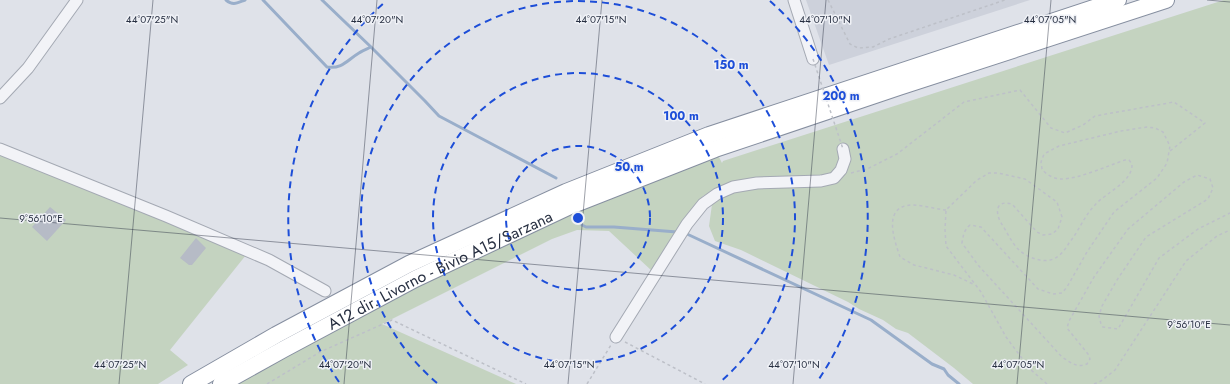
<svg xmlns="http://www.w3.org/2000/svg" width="1230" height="384" font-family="Jost,sans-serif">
	<rect width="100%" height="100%" fill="#dfe2e9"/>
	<path fill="#cdd1db" d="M 806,0 L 1030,0 L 829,65 Z"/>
	<path fill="#c4d3c0" d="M 1224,0 L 1230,0 L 1230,384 L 973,384 L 954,368 L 908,333 L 896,329 L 883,320 L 859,309 L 848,302 L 741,250 L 715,241 L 709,226 L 714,190 L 703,196 L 686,219 L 652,271 L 609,231 L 577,230 L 552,239 L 382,324 L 516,384 L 221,384 L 415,279 L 715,149 L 722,163 L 723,161 Z
		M 0,153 L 246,255 L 170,350 L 188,365 L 158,384 L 0,384 Z"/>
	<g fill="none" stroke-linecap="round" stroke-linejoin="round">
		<path stroke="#99aeca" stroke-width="3" d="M 226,0 C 233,6 237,3 245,0
			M 263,0 L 327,67 C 343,69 347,60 359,53 C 363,50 367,49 371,47 L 425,101 L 439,116 L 556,178
			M 322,0 L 371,47
			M 577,212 L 582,225 L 586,227 L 614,227 L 677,232
			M 687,234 L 871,320 L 932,364 L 944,369 L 948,375 L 959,384"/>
	</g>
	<path fill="#b6bbc6" d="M 50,207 L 66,220 L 47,241 L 32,227 Z
		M 196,238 L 206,248 L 192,265 L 189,265 L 180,258 Z"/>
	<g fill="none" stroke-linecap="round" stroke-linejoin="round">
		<defs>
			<path id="minor" d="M 794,0 L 813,59
				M 0,98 L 28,68 L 77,0
				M 0,149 L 166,216 L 269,260 L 325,291
				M 616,337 L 687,224 L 703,204 L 717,194 L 733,187 L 757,183 L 821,181 L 834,178 L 841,170 L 845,159 L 843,149"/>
			<g id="highway">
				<path d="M 191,384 L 276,335 L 409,264 L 566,192 L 709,135 L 1118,0"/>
				<path id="s1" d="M 221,384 L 284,349 L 415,279 L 570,206 L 715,149 L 899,87 L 1166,0"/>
			</g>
		</defs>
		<use href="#minor" stroke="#a4a9b3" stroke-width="13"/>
		<use href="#highway" stroke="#868fa0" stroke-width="18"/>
		<path stroke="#bdc0c8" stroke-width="1.5" stroke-dasharray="3 3" stroke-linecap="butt" d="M 828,0 L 850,44 L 858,48 L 873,47 L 889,39 L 1005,0
			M 851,173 L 867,169 L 897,154 L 964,102 L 1020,90 L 1051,128 L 1065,133 L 1083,125 L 1095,116 L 1174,102 L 1205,123 L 1170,151
			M 946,210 C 935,209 923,205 912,205 C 882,206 894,239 900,257 L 914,265 L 954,275 L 973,284
			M 625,342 L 705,384
			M 267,384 L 320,352 L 392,320 L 526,384
			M 587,384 L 611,345
			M 1047,384 L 1030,369 L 1006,337 L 981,292 L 946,246 L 945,230 L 946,210 L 977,180 L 989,173 L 998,173 L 1025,179 L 1057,202 L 1062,217 L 1058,229 L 1052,234 L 1043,235 L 1037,232 L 1012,204 C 994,199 995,215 1003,226 C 1008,234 1012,243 1018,249 C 1027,258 1046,265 1057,257 C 1062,254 1066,248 1069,243 C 1079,231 1084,216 1095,205 C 1105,193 1133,182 1132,164 L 1129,160 L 1125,160 C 1107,166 1079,179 1061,179 C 1054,179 1045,174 1042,169 L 1041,162 L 1044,154 L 1059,146 L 1121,131 L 1147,127 L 1155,128 L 1163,132 L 1170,146 L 1167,163 L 1157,178 L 1114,212 L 1087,252 L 1067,287 L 1062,293 L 1053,294 L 1038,289 L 981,227 L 970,225 C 964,230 963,236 962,243 L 978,265 L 1062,357 C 1071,363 1077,368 1087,364 L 1090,359 L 1088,354 L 1067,328 L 1069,321 L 1094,277 L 1128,229 L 1184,182 L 1197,175 L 1210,179 L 1213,188 L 1208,199 L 1146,237 L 1117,280 L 1102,306 L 1099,316 L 1101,324 L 1103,327 L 1118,329 L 1159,258 L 1198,229 L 1230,213
			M 1094,384 L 1101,381 L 1115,370 L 1186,261 L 1217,236 L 1230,230"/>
		<use href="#minor" stroke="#f2f3f7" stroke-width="11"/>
		<use href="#highway" stroke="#fff" stroke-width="16"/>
		<path stroke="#bdc0c8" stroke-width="1.5" stroke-dasharray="3 3" stroke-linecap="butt" d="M 813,59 L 843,149"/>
	</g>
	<path fill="none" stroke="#272f41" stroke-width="1" stroke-opacity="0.45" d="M 1207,0 L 1230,2M 0,218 L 1230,325M 119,384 L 153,0M 344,384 L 377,0M 568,384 L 602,0M 793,384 L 826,0M 1017,384 L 1051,0"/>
	<g fill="none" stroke="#1d4ed8" stroke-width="2" stroke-dasharray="7 5">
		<circle cx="578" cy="218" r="72"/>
		<circle cx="578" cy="218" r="145"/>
		<path d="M437 383A217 217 0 1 1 719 383"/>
		<path d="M339 382A290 290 0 0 1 386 1M770 1A290 290 0 0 1 817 382"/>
	</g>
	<g text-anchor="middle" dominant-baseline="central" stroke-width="3" stroke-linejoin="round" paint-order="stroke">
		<g font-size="16" fill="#272f41" stroke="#eff1f6">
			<text stroke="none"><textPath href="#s1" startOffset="247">A12 dir. Livorno - Bivio A15/Sarzana</textPath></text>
		</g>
	</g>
	<g font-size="10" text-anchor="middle" fill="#272f41" stroke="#eff1f6" stroke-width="3" stroke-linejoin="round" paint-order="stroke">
		<text x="152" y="23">44°07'25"N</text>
		<text x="377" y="23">44°07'20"N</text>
		<text x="601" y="23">44°07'15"N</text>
		<text x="825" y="23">44°07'10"N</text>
		<text x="1050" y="23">44°07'05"N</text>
		<text x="41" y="222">9°56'10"E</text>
		<text x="1189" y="328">9°56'10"E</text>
		<text x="120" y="368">44°07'25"N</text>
		<text x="345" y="368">44°07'20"N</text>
		<text x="569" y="368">44°07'15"N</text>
		<text x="794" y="368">44°07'10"N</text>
		<text x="1018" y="368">44°07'05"N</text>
	</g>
	<circle cx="578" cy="218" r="6" fill="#1d4ed8" stroke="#eff1f6" stroke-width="2"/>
	<g font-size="12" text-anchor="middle" font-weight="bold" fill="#1d4ed8" stroke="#eff1f6" stroke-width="3" stroke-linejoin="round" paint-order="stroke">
		<text x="731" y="69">150 m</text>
		<text x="841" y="100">200 m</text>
		<text x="681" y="120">100 m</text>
		<text x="629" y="171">50 m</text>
	</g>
</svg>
